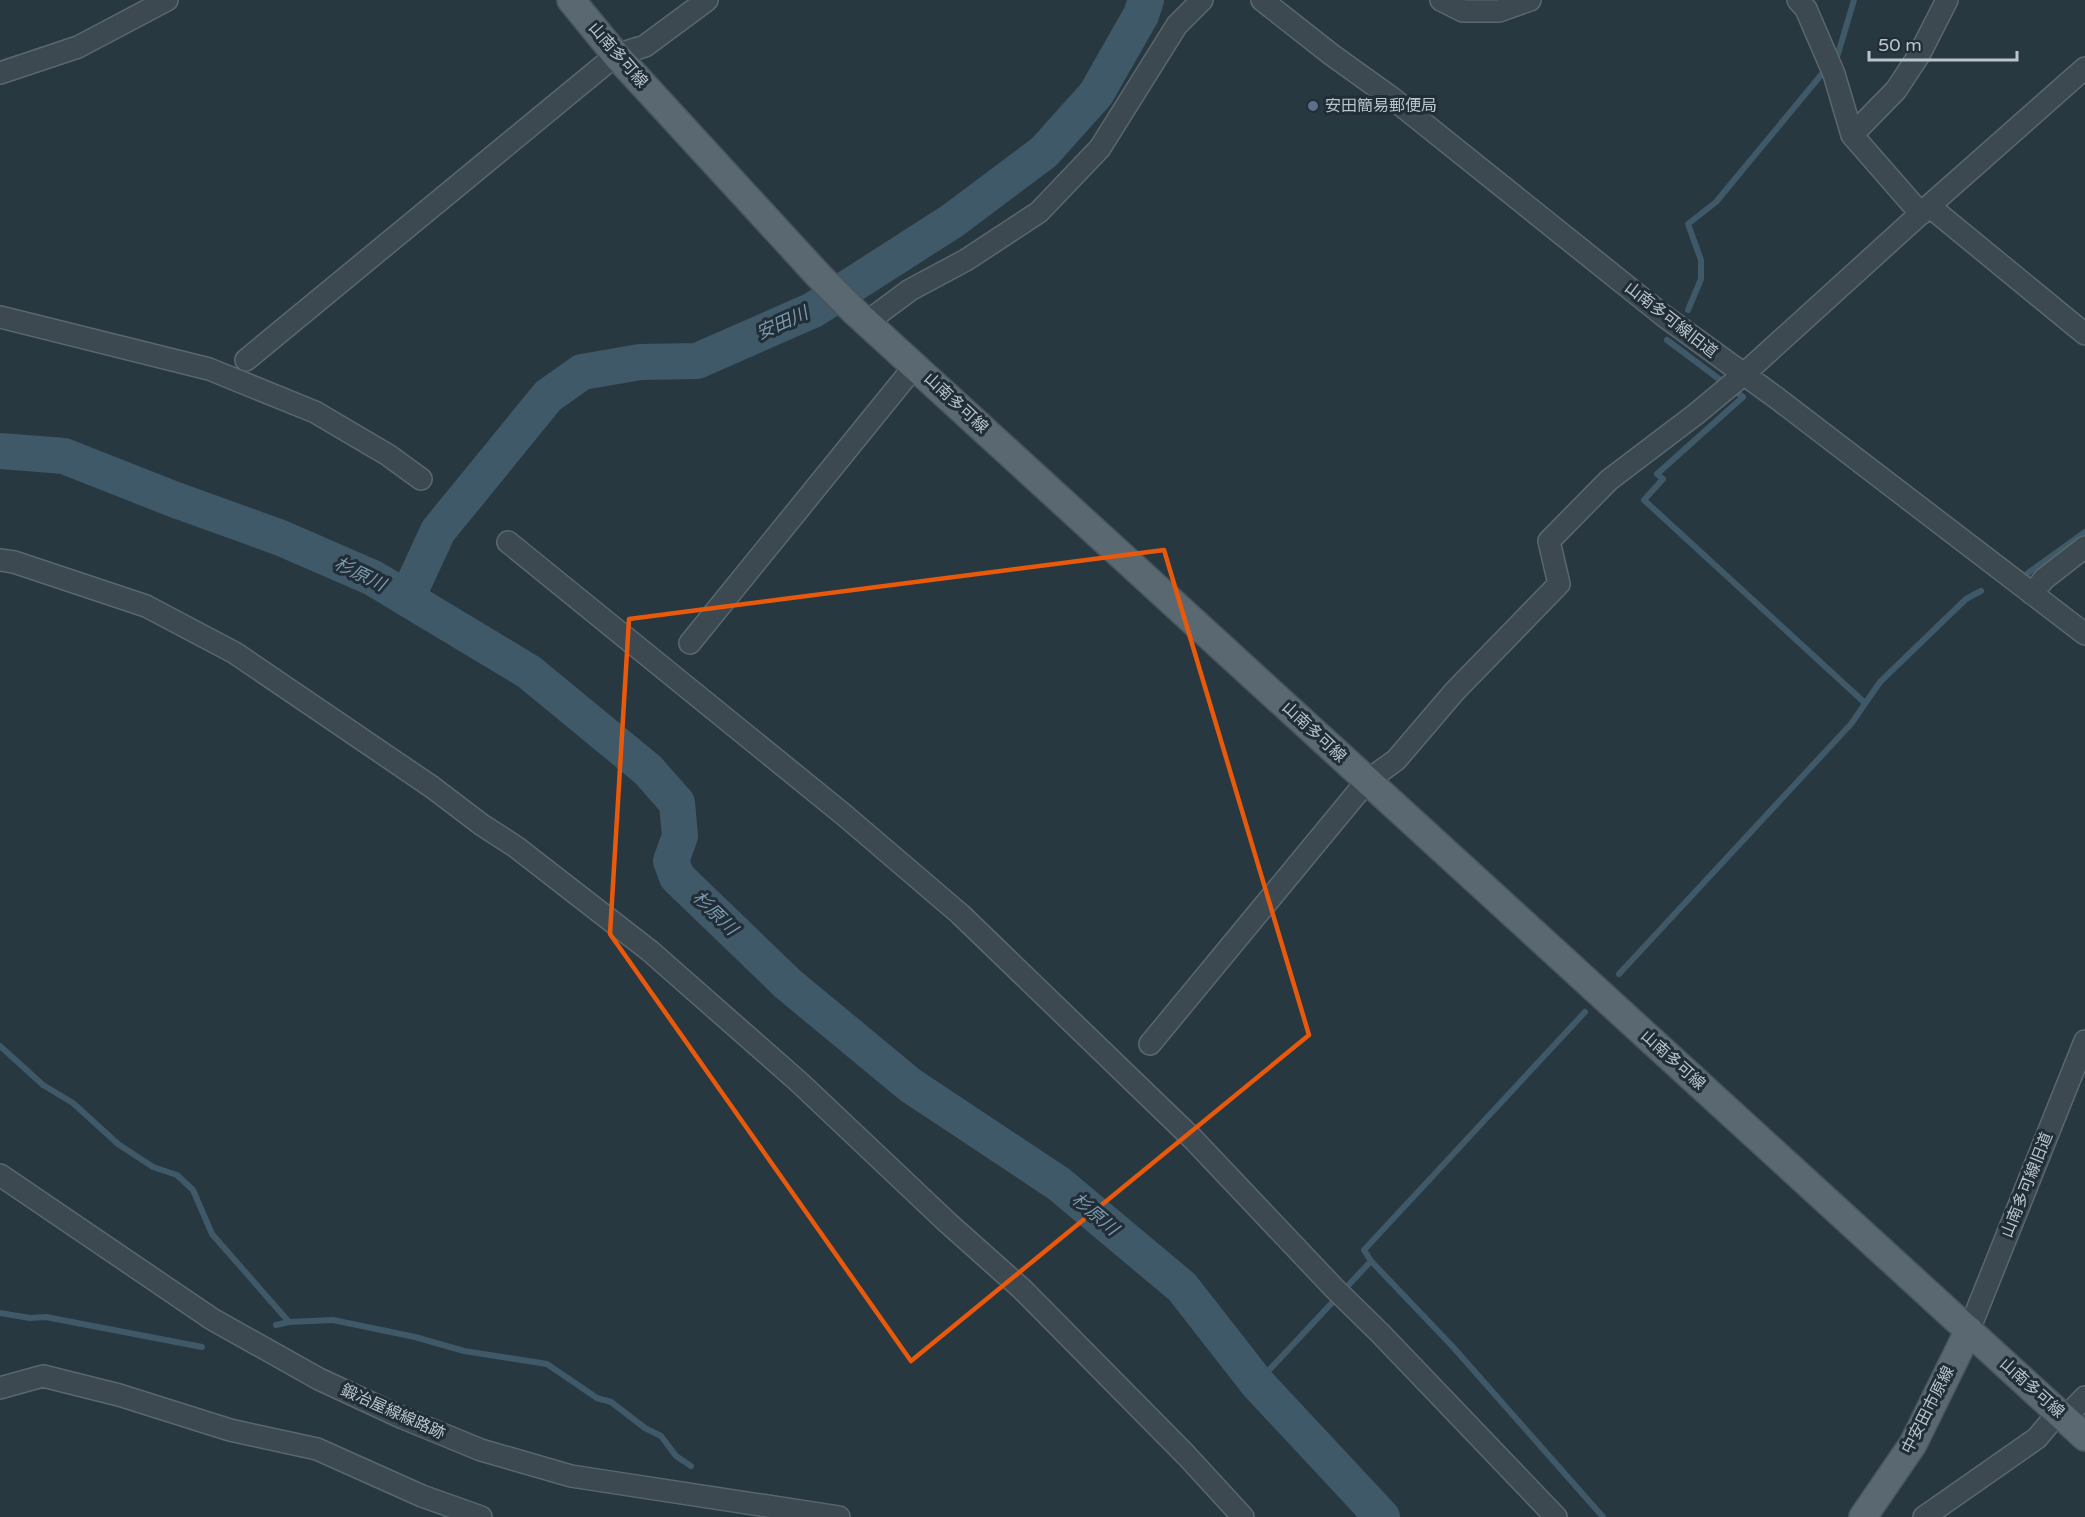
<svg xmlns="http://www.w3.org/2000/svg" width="2085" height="1517" font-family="'Varela Round','Noto Sans JP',sans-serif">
	<rect width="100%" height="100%" fill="#283841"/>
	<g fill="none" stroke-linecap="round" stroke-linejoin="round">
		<path stroke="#3f5969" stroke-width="6" d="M 1832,61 L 1838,54 L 1854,0
			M 1688,310 L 1701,279 L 1701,260 L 1688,224 L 1716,202 L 1826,69
			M 1667,340 L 1743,397 L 1657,474 L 1663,479 L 1644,500 L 1865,703
			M 2028,573 L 2085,532
			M 1619,974 L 1851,724 L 1880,682 L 1966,599 L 1981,591
			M 0,1046 L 43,1085 L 73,1103 L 118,1144 L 153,1167 L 177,1175 L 193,1190 L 212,1234 L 289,1322
			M 1371,1261 L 1453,1347 L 1603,1517
			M 0,1313 L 30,1318 L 46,1317 L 202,1347
			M 276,1325 L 289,1322 L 333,1320 L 415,1337 L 464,1351 L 547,1364 L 597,1398 L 611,1402 L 645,1428 L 661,1436 L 676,1456 L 691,1466
			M 1257,1383 L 1371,1261 L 1364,1250 L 1585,1012"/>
		<path stroke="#3f5969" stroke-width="36" d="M 0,451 L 64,456 L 173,499 L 281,538 L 373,578 L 529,672 L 648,770 L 677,803 L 680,836 L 671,861 L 677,877 L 788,984 L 910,1085 L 1059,1184 L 1182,1287 L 1257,1383 L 1382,1517
			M 407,598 L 438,531 L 548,396 L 582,372 L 640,362 L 697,361 L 813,310 L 952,221 L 1044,152 L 1096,94 L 1141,15 L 1146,0"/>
		<defs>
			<path id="minor" d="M 1262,0 L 1332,55 L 1392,98 L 1664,316 L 1778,399 L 2085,634
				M 1441,0 L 1463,11 L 1499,11 L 1530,0
				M 1798,0 L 1806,9 L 1834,74 L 1852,135 L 1921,214
				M 0,73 L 78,47 L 167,0
				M 1852,135 L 1896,90 L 1919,55 L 1947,0
				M 1929,206 L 2085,334
				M 0,317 L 209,369 L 315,412 L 388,455 L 421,479
				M 867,322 L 910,290 L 966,260 L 1039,212 L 1100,148 L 1177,25 L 1202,0
				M 246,360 L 616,55 L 645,46 L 707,0
				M 508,542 L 843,814 L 960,914 L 1193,1139 L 1334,1288 L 1380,1333 L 1556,1517
				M 0,560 L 14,562 L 146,606 L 235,653 L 432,787 L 482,825 L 516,847 L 650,951 L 800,1083 L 948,1223 L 1022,1289 L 1186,1455 L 1243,1517
				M 2032,594 L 2044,579 L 2085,547
				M 690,643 L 909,373 L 920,370
				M 1150,1044 L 1367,781 L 1396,760 L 1455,691 L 1559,584 L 1549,541 L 1609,480 L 1696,414 L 1744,374 L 1929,206 L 2085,68
				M 0,1175 L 212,1319 L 319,1379 L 403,1418 L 481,1450 L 571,1476 L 839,1517
				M 1969,1330 L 2085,1041
				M 0,1388 L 43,1376 L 119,1395 L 230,1430 L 317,1449 L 422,1496 L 481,1517
				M 2065,1418 L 2085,1397
				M 1924,1517 L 2037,1438 L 2058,1413"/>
			<path id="major" d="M 571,0 L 616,55 L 819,276 L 854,311 L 2085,1437
				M 1863,1517 L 1913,1444 L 1969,1330"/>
		</defs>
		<use href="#minor" stroke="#5a676e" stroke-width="24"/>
		<use href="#major" stroke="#49555d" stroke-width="30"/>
		<use href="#minor" stroke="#3c4951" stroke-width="21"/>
		<use href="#major" stroke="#5a6871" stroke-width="27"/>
	</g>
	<path fill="none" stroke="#e8590c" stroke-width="4.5" stroke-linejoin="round" d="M 1164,550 L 1309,1035 L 911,1361 L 610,934 L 629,619 Z"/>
	<circle fill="#5c6f8a" stroke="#212e37" stroke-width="2" cx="1313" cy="106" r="6"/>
	<g text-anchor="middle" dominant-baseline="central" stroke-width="6" stroke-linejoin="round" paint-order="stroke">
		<g font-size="16" fill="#b9c4cb" stroke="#212e37">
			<text transform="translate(618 55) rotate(49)">山南多可線</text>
			<text transform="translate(1671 320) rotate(38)">山南多可線旧道</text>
			<text transform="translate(956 403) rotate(43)">山南多可線</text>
			<text transform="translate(1314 732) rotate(43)">山南多可線</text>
			<text transform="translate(1673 1060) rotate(42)">山南多可線</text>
			<text transform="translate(2027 1185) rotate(-68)">山南多可線旧道</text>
			<text transform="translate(2032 1388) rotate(42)">山南多可線</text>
			<text transform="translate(1928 1410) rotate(-63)">中安田市原線</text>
			<text transform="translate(393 1412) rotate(24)">鍛冶屋線線路跡</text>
		</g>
		<g font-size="16" fill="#b9c4cb" stroke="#212e37" text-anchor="start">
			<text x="1325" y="106">安田簡易郵便局</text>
		</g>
		<g font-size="18" font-style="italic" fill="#7b99ac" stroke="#212e37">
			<text transform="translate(782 323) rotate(-24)">安田川</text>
			<text transform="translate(360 574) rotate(26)">杉原川</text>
			<text transform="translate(715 913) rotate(44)">杉原川</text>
			<text transform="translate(1095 1214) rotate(40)">杉原川</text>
		</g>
	</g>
	<path d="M1869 51v9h148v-9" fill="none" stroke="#b9c4cb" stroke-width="3"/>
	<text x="1878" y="51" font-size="18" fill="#b9c4cb" stroke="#212e37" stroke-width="4.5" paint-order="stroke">50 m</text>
</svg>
